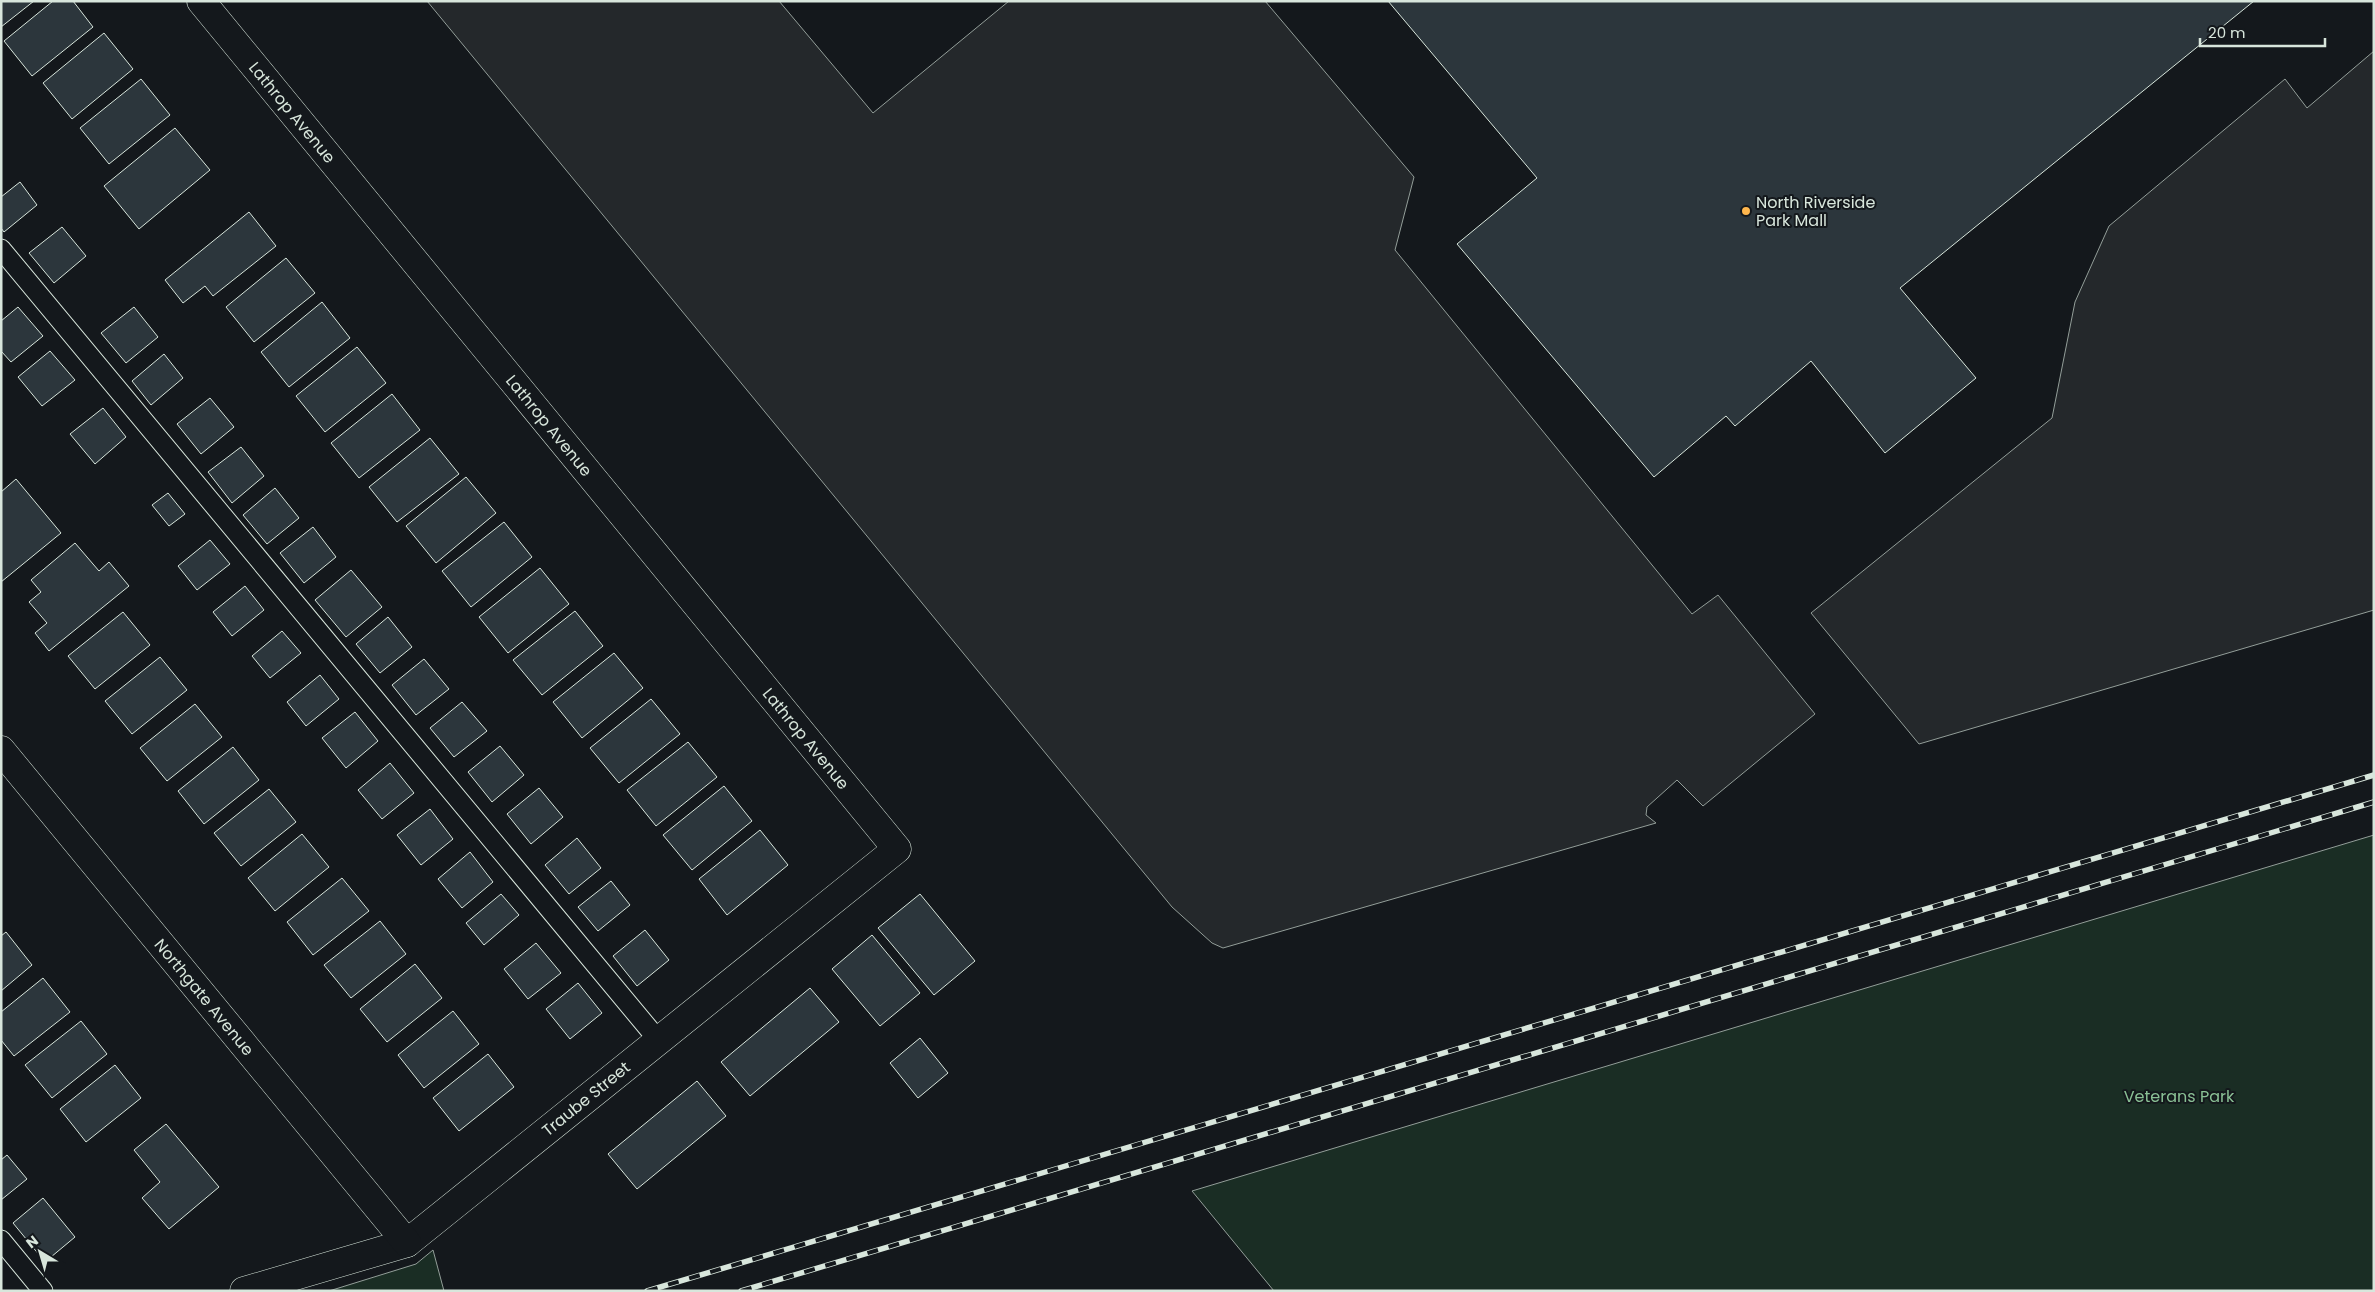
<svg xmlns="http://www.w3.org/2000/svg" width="2375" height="1292" font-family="Poppins,sans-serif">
	<rect width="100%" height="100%" fill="#14181c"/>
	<path fill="#1a2d24" stroke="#939e99" d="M 2374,835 L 2374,1291 L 1274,1291 L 1192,1191 Z
		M 433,1250 L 444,1291 L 329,1291 L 416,1264 Z"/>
	<path fill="#24282b" stroke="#939e99" d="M 427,1 L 779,1 L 873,113 L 1009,1 L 1265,1 L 1414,177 L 1395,250 L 1692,614 L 1718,595 L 1815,714 L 1703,806 L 1677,780 L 1647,807 L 1646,815 L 1656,823 L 1223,948 L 1212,943 L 1172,907 Z
		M 2374,51 L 2374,610 L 1919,744 L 1811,613 L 2052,418 L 2075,302 L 2109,226 L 2285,79 L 2307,108 Z"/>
	<path fill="#2c363c" stroke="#d8e6dc" d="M 1,1 L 34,1 L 1,27 Z
		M 53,1 L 73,1 L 93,27 L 32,76 L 4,41 Z
		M 1388,1 L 2254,1 L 1900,288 L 1976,378 L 1885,453 L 1811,361 L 1735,426 L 1726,416 L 1654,477 L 1457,244 L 1537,178 Z
		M 104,33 L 133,69 L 72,119 L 43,83 Z
		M 141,79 L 170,115 L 109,164 L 80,128 Z
		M 175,128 L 210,170 L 139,229 L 104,186 Z
		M 20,182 L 37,205 L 4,232 L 1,228 L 1,197 Z
		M 249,212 L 276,246 L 213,296 L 205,286 L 183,303 L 165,280 Z
		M 62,227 L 86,256 L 54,283 L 29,253 Z
		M 286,258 L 315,293 L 254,342 L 226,307 Z
		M 322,302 L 350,338 L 289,387 L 261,352 Z
		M 18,307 L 43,336 L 11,362 L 1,351 L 1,321 Z
		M 134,307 L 158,337 L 126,363 L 101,333 Z
		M 357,347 L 386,383 L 325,432 L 296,396 Z
		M 50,351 L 75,380 L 42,406 L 18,377 Z
		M 164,354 L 183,378 L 151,405 L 132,381 Z
		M 392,394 L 420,430 L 359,478 L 331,443 Z
		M 210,398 L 234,427 L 201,454 L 177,424 Z
		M 103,408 L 126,437 L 95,464 L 70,434 Z
		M 430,438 L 459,474 L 397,522 L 369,487 Z
		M 241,447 L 264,476 L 232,503 L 208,472 Z
		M 466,477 L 496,513 L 436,563 L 406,526 Z
		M 16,479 L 61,533 L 1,582 L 1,492 Z
		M 275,488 L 299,518 L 267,544 L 243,515 Z
		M 168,493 L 185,514 L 169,526 L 152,505 Z
		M 504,522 L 532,557 L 471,607 L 442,571 Z
		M 313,527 L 336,557 L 304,583 L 280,553 Z
		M 210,540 L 230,564 L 197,590 L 178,566 Z
		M 75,543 L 99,571 L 109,562 L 129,586 L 49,651 L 35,633 L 47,623 L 29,602 L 41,592 L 31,580 Z
		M 540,568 L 569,604 L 508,653 L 479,617 Z
		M 351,570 L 382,607 L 346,637 L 315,600 Z
		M 245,586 L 264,610 L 232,636 L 213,612 Z
		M 575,611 L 603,646 L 542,695 L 513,660 Z
		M 123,612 L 150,645 L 95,689 L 68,656 Z
		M 388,617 L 412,647 L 380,673 L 356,644 Z
		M 282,631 L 301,653 L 270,678 L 252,656 Z
		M 614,653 L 643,688 L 582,738 L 553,702 Z
		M 160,657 L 187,690 L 132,734 L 105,701 Z
		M 424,659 L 449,689 L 416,715 L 392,685 Z
		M 320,675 L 339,699 L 306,726 L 287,702 Z
		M 651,699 L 680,734 L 619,783 L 590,748 Z
		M 462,702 L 487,731 L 454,757 L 430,728 Z
		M 195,704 L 222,737 L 167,781 L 140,748 Z
		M 355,712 L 378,741 L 346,768 L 322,738 Z
		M 688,742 L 717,777 L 656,826 L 627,790 Z
		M 500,746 L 524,775 L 492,802 L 468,772 Z
		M 233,747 L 259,780 L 204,824 L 178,791 Z
		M 390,763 L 414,793 L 382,819 L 358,790 Z
		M 724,786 L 752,821 L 692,870 L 663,835 Z
		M 539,788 L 563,817 L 531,844 L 507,814 Z
		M 269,789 L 296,822 L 241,866 L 214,833 Z
		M 430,809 L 453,839 L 421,865 L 397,835 Z
		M 760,830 L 788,865 L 727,915 L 699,879 Z
		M 302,834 L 329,867 L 275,911 L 248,878 Z
		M 577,838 L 601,868 L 569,894 L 545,865 Z
		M 470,852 L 493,882 L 462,908 L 438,879 Z
		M 342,878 L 369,911 L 313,955 L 287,922 Z
		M 611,881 L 630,905 L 598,931 L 578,907 Z
		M 501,894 L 519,915 L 484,945 L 466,923 Z
		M 920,894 L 975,961 L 934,995 L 878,928 Z
		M 380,921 L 406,954 L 351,998 L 324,965 Z
		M 645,930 L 669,960 L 637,986 L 613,956 Z
		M 6,932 L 32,965 L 1,991 L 1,936 Z
		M 872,935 L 920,993 L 880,1026 L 832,969 Z
		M 536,943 L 561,973 L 528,999 L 504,969 Z
		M 415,964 L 442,998 L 387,1042 L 360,1009 Z
		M 43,978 L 70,1012 L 14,1056 L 1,1040 L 1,1012 Z
		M 578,983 L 602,1013 L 570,1039 L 546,1009 Z
		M 810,988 L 839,1022 L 750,1096 L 721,1062 Z
		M 453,1011 L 479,1044 L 424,1088 L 398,1055 Z
		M 81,1021 L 107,1054 L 52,1098 L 25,1065 Z
		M 920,1038 L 948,1073 L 918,1098 L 890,1063 Z
		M 488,1054 L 514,1087 L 459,1131 L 433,1098 Z
		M 115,1065 L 141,1098 L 86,1142 L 60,1109 Z
		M 697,1081 L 726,1116 L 637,1189 L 608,1154 Z
		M 166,1124 L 219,1187 L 169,1229 L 142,1198 L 160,1182 L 134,1150 Z
		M 7,1155 L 27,1179 L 1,1200 L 1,1160 Z
		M 43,1198 L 75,1237 L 45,1262 L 13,1223 Z"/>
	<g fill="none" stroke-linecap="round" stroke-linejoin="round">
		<defs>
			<path id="lane" d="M 1,249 L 659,1041
				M 1,1240 L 43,1291"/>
			<g id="street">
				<path id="s1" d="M 201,1 L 897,849 L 407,1243 L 244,1291"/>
				<path id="s2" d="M 1,750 L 407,1243"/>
			</g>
		</defs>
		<use href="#lane" stroke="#d8e6dc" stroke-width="21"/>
		<use href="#street" stroke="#d8e6dc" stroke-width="29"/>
		<use href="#lane" stroke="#14181c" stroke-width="19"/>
		<use href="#street" stroke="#14181c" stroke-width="28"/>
		<defs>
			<path id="rail" d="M 647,1291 L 2374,775
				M 741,1291 L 2374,802"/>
		</defs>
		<use href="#rail" stroke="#d8e6dc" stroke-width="5.5"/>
		<use href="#rail" stroke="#14181c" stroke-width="4" stroke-dasharray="11" stroke-linecap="butt"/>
	</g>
	<circle fill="#ffb74d" stroke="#14181c" stroke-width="2" cx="1746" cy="211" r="5"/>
	<g text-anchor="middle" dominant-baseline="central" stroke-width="4" stroke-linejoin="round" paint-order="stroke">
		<g font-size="16" fill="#d8e6dc" stroke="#14181c">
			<text stroke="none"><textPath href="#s1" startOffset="144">Lathrop Avenue</textPath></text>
			<text stroke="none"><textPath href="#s1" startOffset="549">Lathrop Avenue</textPath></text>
			<text stroke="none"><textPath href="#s1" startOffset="954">Lathrop Avenue</textPath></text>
			<text stroke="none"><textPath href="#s2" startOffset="320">Northgate Avenue</textPath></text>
			<text transform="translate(586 1099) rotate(-39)">Traube Street</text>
		</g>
		<g font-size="16" fill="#d8e6dc" stroke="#14181c" text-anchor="start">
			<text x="1756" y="202">North Riverside<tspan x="1756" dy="18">Park Mall</tspan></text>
		</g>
		<g font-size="16" fill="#8ac095" stroke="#14181c">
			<text x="2179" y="1096">Veterans Park</text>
		</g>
	</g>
	<rect width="2375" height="1292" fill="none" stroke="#d8e6dc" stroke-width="5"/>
	<g transform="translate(40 1252) rotate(322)" stroke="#14181c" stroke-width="4" paint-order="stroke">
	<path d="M0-4L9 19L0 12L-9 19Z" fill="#d8e6dc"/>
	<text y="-8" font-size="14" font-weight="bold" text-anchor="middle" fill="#d8e6dc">N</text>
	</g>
	<path d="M2200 38v8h125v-8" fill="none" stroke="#d8e6dc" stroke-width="2.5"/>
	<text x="2208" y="38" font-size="15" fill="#d8e6dc" stroke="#14181c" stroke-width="4" paint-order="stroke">20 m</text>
</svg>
